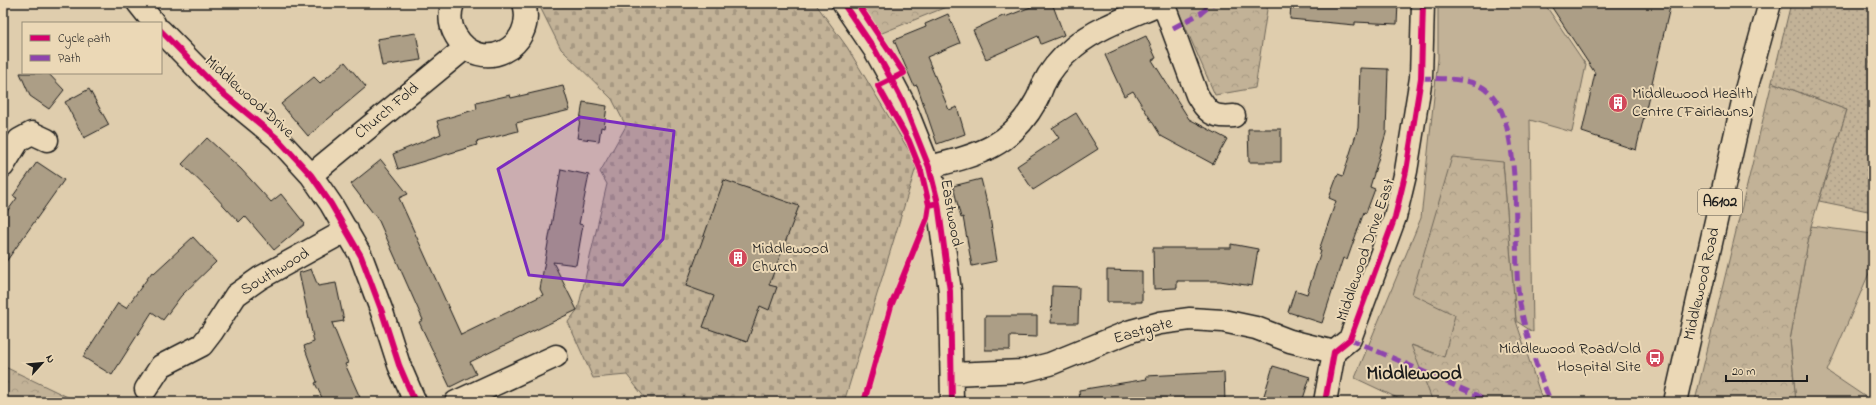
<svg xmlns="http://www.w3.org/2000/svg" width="1876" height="405" font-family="'Indie Flower',sans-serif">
	<defs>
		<pattern id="forest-crowns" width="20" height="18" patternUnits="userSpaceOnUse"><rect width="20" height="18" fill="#c2b297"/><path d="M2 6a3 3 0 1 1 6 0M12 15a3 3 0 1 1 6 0" fill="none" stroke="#a69882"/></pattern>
		<pattern id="cemetery-stones" width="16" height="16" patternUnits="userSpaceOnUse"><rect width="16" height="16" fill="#c2b297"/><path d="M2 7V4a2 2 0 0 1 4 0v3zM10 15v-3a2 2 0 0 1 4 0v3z" fill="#a69882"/></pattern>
		<pattern id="park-dots" width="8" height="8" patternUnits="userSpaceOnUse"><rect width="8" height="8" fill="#c2b297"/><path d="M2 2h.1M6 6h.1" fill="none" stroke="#a69882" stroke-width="1.8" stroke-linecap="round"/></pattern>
	</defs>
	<rect width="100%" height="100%" fill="#dfcdad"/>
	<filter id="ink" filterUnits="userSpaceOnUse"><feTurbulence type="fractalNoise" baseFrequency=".025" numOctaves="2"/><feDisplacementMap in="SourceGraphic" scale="8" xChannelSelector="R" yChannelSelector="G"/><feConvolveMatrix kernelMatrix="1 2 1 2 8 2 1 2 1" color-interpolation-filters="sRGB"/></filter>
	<g filter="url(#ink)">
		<path fill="#c2b297" stroke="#6f675a" d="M 1438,3 L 1544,3 L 1586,65 L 1572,132 L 1530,120 L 1533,332 L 1516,321 L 1503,162 L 1456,315 L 1444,357 L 1412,345 L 1433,402 L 1406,402 L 1355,378 L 1421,218 L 1438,59 Z
			M 1811,226 L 1873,234 L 1873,264 L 1827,371 L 1873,402 L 1796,402 L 1790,340 Z"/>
		<path fill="url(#forest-crowns)" stroke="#6f675a" d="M 858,3 L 952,3 L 951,5 L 882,33 Z
			M 1175,3 L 1268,3 L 1255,88 L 1215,95 Z
			M 1772,82 L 1847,110 L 1811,226 L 1790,340 L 1796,402 L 1695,401 Z
			M 1452,157 L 1503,162 L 1516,321 L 1543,402 L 1433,402 L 1411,345 L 1444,357 L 1455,315 L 1412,294 Z
			M 3,366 L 78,402 L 3,402 Z"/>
		<path fill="url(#cemetery-stones)" stroke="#6f675a" d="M 538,3 L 815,3 L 847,47 L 917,164 L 844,402 L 648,402 L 627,375 L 593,378 L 568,322 L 578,309 L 607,184 L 600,172 L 626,126 L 612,99 L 561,49 Z"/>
		<path fill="url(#park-dots)" stroke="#6f675a" d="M 1791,3 L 1873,3 L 1873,212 L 1819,201 L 1847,110 L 1772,82 Z"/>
		<path fill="#ac9e86" stroke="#1c1c1c" d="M 1041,3 L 1052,3 L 1064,35 L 1041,44 L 1038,36 L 986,59 L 973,30 L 1005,15 L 1005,17 Z
			M 1291,3 L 1398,3 L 1397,24 L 1355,22 L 1355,25 L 1290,19 Z
			M 1549,3 L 1671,3 L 1636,150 L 1582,132 L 1595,73 Z
			M 948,14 L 960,43 L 927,57 L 949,110 L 957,107 L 965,134 L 937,144 L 917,85 L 914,86 L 894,40 L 926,27 L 925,24 Z
			M 416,33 L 421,60 L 382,66 L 377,39 Z
			M 1146,36 L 1156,58 L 1152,60 L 1189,119 L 1227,139 L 1213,164 L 1161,136 L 1133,91 L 1124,96 L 1105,55 Z
			M 345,62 L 366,87 L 308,136 L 281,104 L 314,77 L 320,83 Z
			M 1360,68 L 1388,69 L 1386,133 L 1370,187 L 1375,189 L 1366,213 L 1364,212 L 1347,260 L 1343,258 L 1322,323 L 1288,312 L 1295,290 L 1307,294 L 1321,251 L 1319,250 L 1336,201 L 1329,198 L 1338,174 L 1343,176 L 1358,128 Z
			M 20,73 L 48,73 L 64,90 L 49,109 L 30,96 Z
			M 563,86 L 570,110 L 516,123 L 518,131 L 476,142 L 477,145 L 398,169 L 393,154 L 441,134 L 437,121 L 477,109 L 476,103 L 510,95 L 511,98 Z
			M 89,89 L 109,125 L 84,138 L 65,102 Z
			M 583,102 L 607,106 L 604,128 L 601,127 L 599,141 L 577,138 Z
			M 1076,113 L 1098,149 L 1033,190 L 1017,166 L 1059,138 L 1052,128 Z
			M 1248,129 L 1281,129 L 1281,162 L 1249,162 Z
			M 207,138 L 241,169 L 271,202 L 281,194 L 305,224 L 274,250 L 245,216 L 239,222 L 212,193 L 182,164 Z
			M 381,160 L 408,194 L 399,198 L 461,335 L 543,295 L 540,289 L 561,169 L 589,175 L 579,224 L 583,225 L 576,265 L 553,262 L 577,310 L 470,362 L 476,374 L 450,387 L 419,322 L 423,320 L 379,221 L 351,184 Z
			M 37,162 L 64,180 L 3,266 L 3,217 L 17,198 L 13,196 Z
			M 981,179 L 989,211 L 997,261 L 972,266 L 963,217 L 961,218 L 953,186 Z
			M 724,180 L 799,206 L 769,285 L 777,287 L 769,310 L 760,306 L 747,342 L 703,327 L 714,296 L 686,286 Z
			M 193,237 L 216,262 L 181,296 L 163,320 L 152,312 L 112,375 L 83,357 L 118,303 L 126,308 L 152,272 L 154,273 Z
			M 1231,244 L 1258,249 L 1252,286 L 1220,281 L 1177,281 L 1177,288 L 1154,289 L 1153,248 L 1231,248 Z
			M 311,269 L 318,286 L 336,283 L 344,321 L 332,323 L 348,363 L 345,364 L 362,402 L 324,402 L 315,383 L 317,382 L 304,346 L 314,342 L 299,273 Z
			M 1107,270 L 1142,271 L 1142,302 L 1107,302 Z
			M 1052,286 L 1079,287 L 1078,323 L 1051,323 Z
			M 985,316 L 1037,316 L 1037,337 L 1010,336 L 1010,350 L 985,350 Z
			M 1273,366 L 1310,377 L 1302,402 L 1262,402 Z
			M 1224,372 L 1225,402 L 1080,402 L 1079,390 L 1147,379 L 1146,376 Z"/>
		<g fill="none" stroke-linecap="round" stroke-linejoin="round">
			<defs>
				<path id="street" d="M 138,3 L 154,23
					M 453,3 C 449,14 450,26 456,36 C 480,76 537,48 524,3
					M 843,3 L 875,50 L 891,79 L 903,102 L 929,167 L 938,203 L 950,291 L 952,402
					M 1163,3 L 1197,95 C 1208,113 1212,118 1234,116
					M 161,31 L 220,91 L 277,138 L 311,175 L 331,204 L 361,256 L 382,312 L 399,365 L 415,402
					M 3,166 L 19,140 L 32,133 L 47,140
					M 929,167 C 977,155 1010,148 1036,101 C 1039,96 1041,90 1043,85 C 1050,70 1062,57 1074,47 C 1098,27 1132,16 1161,3
					M 311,175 L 465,48
					M 952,374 L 1023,371 L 1050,364 L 1131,331 L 1160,323 L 1190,319 L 1223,321 L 1256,328 L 1290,341 L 1334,352
					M 146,389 L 161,366 L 202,345 L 212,332 L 236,295 L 260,278 L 347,230
					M 456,402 L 556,356
					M 1325,402 L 1334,352 L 1350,339 L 1395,217 L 1406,171 L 1421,78 L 1423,3"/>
				<path id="primary" d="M 1675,402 L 1744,97 L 1770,3"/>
			</defs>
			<use href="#street" stroke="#1c1c1c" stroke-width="25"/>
			<use href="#primary" stroke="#1c1c1c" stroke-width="25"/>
			<use href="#street" stroke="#ebd8b6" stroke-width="22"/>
			<use href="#primary" stroke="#ebd8b6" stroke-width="22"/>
			<path stroke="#8e44ad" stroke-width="5" stroke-dasharray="10 5" stroke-linecap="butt" d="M 1173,28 L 1201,13 L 1213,3
				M 1421,78 C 1441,79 1473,77 1488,91 C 1525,123 1512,249 1519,298 C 1525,333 1537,370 1551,402
				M 1350,339 L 1476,395 L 1486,402"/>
			<defs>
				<path id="cycleway" d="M 843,3 L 875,50 L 891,79 L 903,102 L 929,167 L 938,203 L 950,291 L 952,402
					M 857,3 L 904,73 L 878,86 L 909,141 L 921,171 L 929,205
					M 161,31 L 220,91 L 277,138 L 311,175 L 331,204 L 361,256 L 382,312 L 399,365 L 415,402
					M 864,402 L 891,306 L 927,218 L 929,205 L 934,204
					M 1325,402 L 1334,352 L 1350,339 L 1395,217 L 1406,171 L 1421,78 L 1423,3"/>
			</defs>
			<use href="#cycleway" stroke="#ebd8b6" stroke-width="8"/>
			<use href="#cycleway" stroke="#d6006c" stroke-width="6"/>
		</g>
	</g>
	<path fill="#7b2cbf" fill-opacity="0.2" stroke="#7b2cbf" stroke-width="3" stroke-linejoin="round" d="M 580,117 L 674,131 L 663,239 L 623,285 L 529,275 L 498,169 Z"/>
	<defs>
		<symbol id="building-disc" viewBox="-11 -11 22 22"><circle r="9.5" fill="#d1495b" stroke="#ebd8b6"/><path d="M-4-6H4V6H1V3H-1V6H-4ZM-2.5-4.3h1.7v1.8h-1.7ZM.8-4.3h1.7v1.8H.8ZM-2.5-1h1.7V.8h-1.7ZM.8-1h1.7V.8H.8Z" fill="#fff"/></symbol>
		<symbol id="bus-disc" viewBox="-11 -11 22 22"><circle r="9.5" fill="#d1495b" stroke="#ebd8b6"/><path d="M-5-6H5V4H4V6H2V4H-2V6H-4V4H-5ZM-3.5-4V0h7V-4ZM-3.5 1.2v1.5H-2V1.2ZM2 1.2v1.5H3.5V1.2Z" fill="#fff"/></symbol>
	</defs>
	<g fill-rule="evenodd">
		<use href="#building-disc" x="1607" y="92" width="22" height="22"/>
		<use href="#building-disc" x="727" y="247" width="22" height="22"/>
		<use href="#bus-disc" x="1644" y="347" width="22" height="22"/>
	</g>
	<g text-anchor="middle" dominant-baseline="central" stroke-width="4" stroke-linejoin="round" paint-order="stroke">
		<rect fill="#ebd8b6" stroke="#5a544a" stroke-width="1" x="1698" y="189" width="44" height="26" rx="3"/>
		<g font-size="15" font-weight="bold" fill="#1c1c1c">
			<text x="1720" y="202">A6102</text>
		</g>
		<g font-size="16" fill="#1c1c1c" stroke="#ebd8b6" text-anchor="start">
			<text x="1632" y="94">Middlewood Health<tspan x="1632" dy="18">Centre (Fairlawns)</tspan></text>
			<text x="752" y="249">Middlewood<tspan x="752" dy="18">Church</tspan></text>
			<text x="1641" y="349" text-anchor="end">Middlewood Road/Old<tspan x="1641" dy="18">Hospital Site</tspan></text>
		</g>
		<g font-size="16" fill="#1c1c1c" stroke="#ebd8b6">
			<text transform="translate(249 97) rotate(42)">Middlewood Drive</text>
			<text transform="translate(387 111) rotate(-40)">Church Fold</text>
			<text transform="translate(951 213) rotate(80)">Eastwood</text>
			<text transform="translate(1366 250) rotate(-71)">Middlewood Drive East</text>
			<text transform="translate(275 272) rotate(-31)">Southwood</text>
			<text transform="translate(1702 284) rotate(-77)">Middlewood Road</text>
			<text transform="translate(1143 331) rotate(-16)">Eastgate</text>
		</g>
		<g font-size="20" font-weight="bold" fill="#1c1c1c" stroke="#ebd8b6">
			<text x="1414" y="374">Middlewood</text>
		</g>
	</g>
	<rect width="1876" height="405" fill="none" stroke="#ebd8b6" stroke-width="16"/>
	<rect x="8" y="8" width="1860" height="389" fill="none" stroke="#1c1c1c" stroke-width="1.5" filter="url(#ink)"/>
	<rect x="22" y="22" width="140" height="52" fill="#ebd8b6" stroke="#988d78"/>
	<rect x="30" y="35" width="20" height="6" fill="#d6006c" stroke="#988d78"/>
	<text x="58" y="42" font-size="12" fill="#1c1c1c">Cycle path</text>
	<rect x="30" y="55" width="20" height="6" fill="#8e44ad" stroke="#988d78"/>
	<text x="58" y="62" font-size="12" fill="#1c1c1c">Path</text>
	<g transform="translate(42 363) rotate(63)" stroke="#ebd8b6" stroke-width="3" paint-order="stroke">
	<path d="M0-3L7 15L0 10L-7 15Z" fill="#1c1c1c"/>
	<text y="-6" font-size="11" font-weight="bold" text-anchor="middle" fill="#1c1c1c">N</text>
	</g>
	<path d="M1726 375v6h81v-6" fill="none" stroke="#1c1c1c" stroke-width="2"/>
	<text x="1732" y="375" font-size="12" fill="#1c1c1c" stroke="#ebd8b6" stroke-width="3" paint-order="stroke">20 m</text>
</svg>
